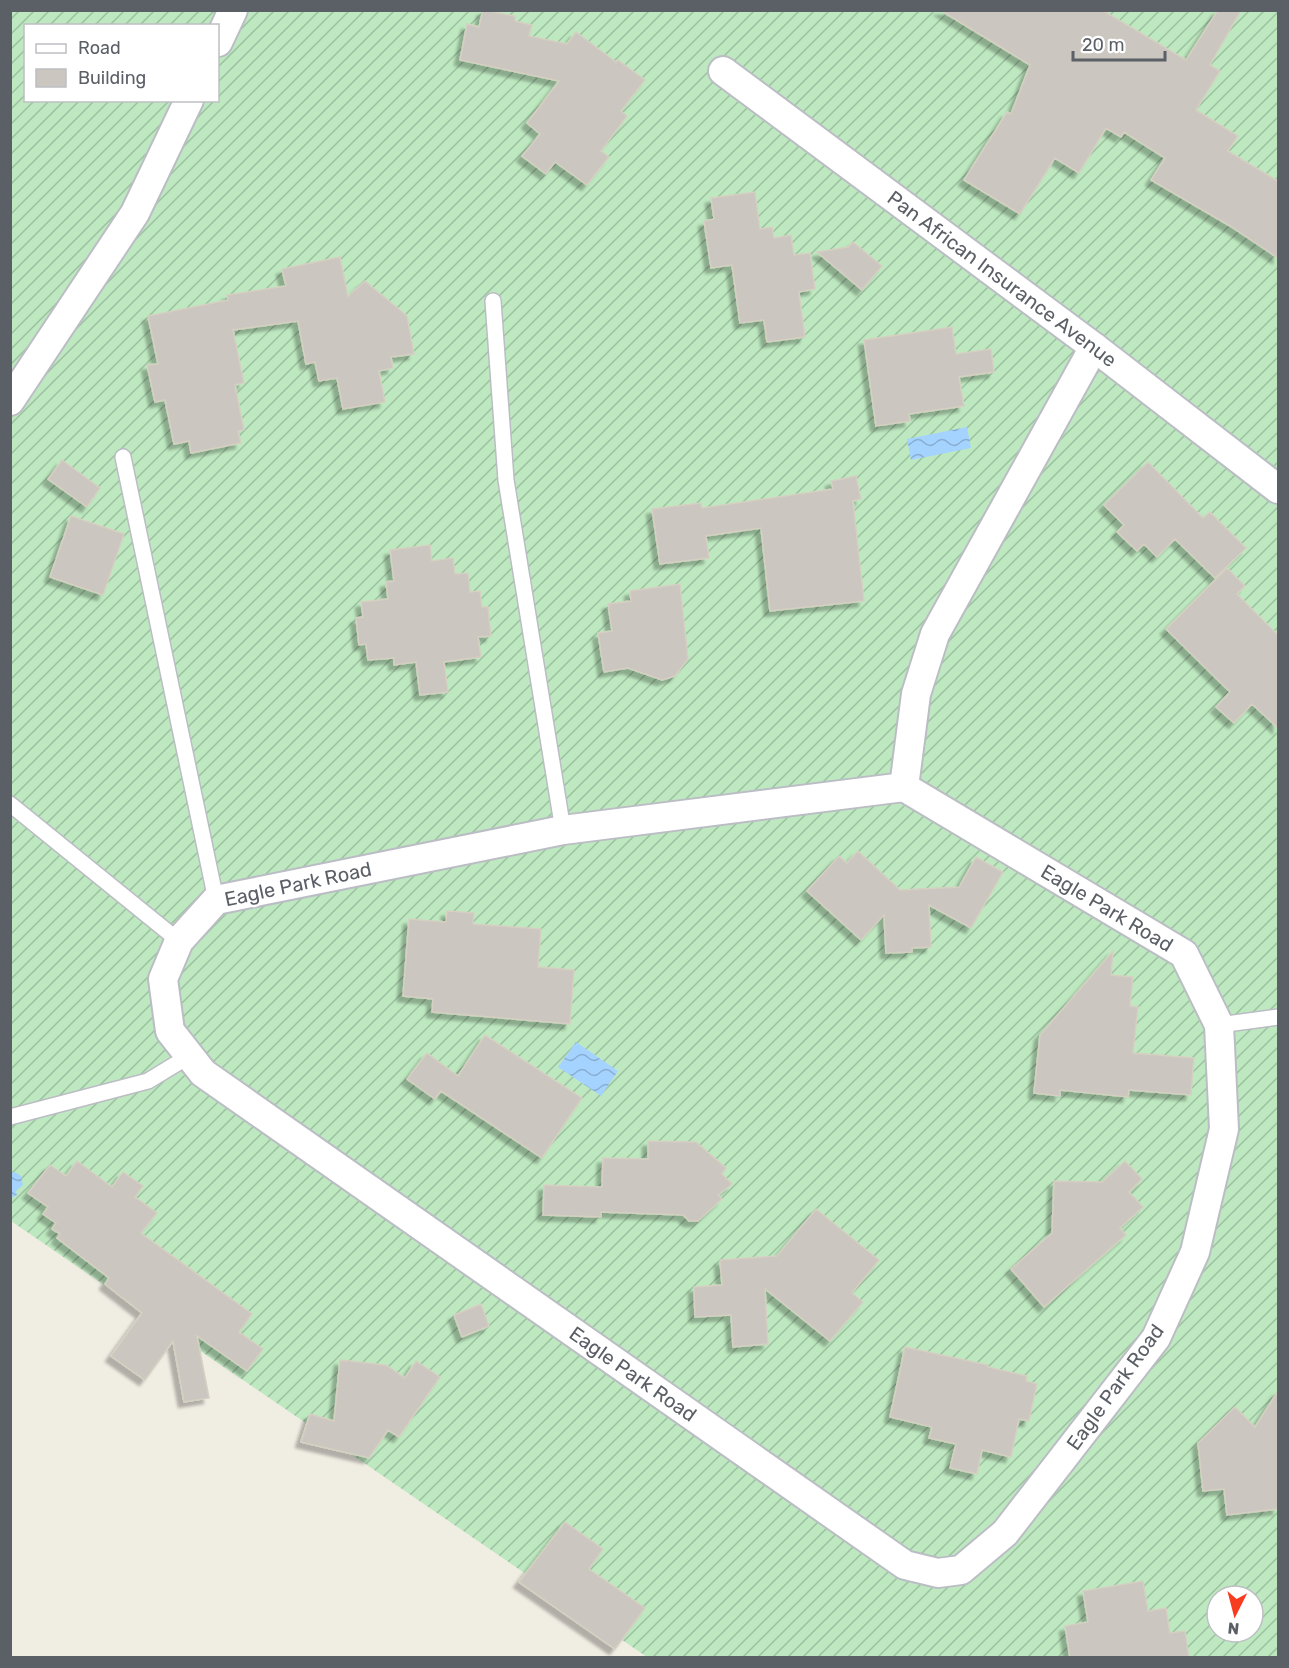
<svg xmlns="http://www.w3.org/2000/svg" width="1289" height="1668" font-family="Rubik,sans-serif">
	<defs>
		<pattern id="garden-furrows" width="10" height="10" patternUnits="userSpaceOnUse" patternTransform="scale(1.5)"><rect width="10" height="10" fill="#bee9c0"/><path d="M-1 1l2-2M0 10L10 0M9 11l2-2" fill="none" stroke="#9dc0a0"/></pattern>
		<pattern id="water-waves" width="16" height="10" patternUnits="userSpaceOnUse" patternTransform="scale(1.5)"><rect width="16" height="10" fill="#a4d3ff"/><path d="M0 5q4-4 8 0t8 0" fill="none" stroke="#89aed2"/></pattern>
		<filter id="shadow"><feDropShadow dx="-5.5" dy="5.5" stdDeviation="1.5" flood-color="#0004"/></filter>
	</defs>
	<rect width="100%" height="100%" fill="#f0ede3"/>
	<path fill="url(#garden-furrows)" fill-rule="evenodd" d="M 11,11 L 1278,11 L 1278,1657 L 647,1657 L 11,1221 ZM 26,26 L 218,26 L 218,100 L 26,100 ZM 1217,1596 L 1253,1596 L 1253,1632 L 1217,1632 Z"/>
	<path fill="url(#water-waves)" d="M 967,427 L 971,448 L 911,460 L 907,439 Z
		M 576,1042 L 618,1071 L 601,1096 L 558,1067 Z
		M 15,1172 L 21,1176 L 23,1185 L 16,1191 L 17,1195 L 11,1198 L 11,1173 Z"/>
	<path fill="#cbc7c0" stroke="#d5d0c1" stroke-width="1.5" filter="url(#shadow)" d="M 483,10 L 515,16 L 515,21 L 532,25 L 529,36 L 567,44 L 576,32 L 616,62 L 618,60 L 645,80 L 621,111 L 627,116 L 601,151 L 609,157 L 587,185 L 555,162 L 546,174 L 522,156 L 540,134 L 527,123 L 559,81 L 460,60 L 467,24 L 479,27 Z
		M 940,10 L 1102,10 L 1186,60 L 1218,10 L 1241,10 L 1210,65 L 1220,71 L 1196,110 L 1238,136 L 1228,151 L 1278,181 L 1278,258 L 1230,226 L 1151,180 L 1165,158 L 1124,132 L 1121,137 L 1106,128 L 1079,173 L 1055,158 L 1020,214 L 964,180 L 1007,112 L 1011,114 L 1030,65 Z
		M 755,192 L 760,229 L 772,227 L 774,238 L 791,235 L 794,255 L 810,253 L 815,289 L 799,292 L 805,337 L 767,342 L 764,320 L 740,323 L 732,265 L 711,268 L 704,221 L 714,219 L 711,198 Z
		M 853,242 L 882,266 L 862,290 L 817,252 L 848,247 Z
		M 340,257 L 348,296 L 365,281 L 407,316 L 414,354 L 391,357 L 393,368 L 379,371 L 385,402 L 343,409 L 337,378 L 319,381 L 315,362 L 306,364 L 298,321 L 233,330 L 244,383 L 235,385 L 244,430 L 238,431 L 241,443 L 191,453 L 189,441 L 174,444 L 165,400 L 155,402 L 147,365 L 158,364 L 148,316 L 228,300 L 227,295 L 286,286 L 282,269 Z
		M 952,327 L 956,354 L 991,349 L 994,372 L 959,377 L 964,406 L 909,414 L 910,421 L 876,426 L 864,340 Z
		M 62,460 L 100,488 L 87,507 L 48,479 Z
		M 1148,462 L 1203,518 L 1210,512 L 1246,548 L 1215,578 L 1175,539 L 1157,557 L 1144,544 L 1137,551 L 1117,532 L 1124,525 L 1104,505 Z
		M 856,476 L 861,499 L 853,501 L 864,601 L 770,611 L 761,528 L 706,536 L 709,558 L 660,564 L 652,509 L 701,503 L 702,508 L 833,489 L 831,481 Z
		M 71,516 L 124,534 L 103,595 L 50,577 Z
		M 430,545 L 432,561 L 453,558 L 455,574 L 468,573 L 470,592 L 480,591 L 482,607 L 488,607 L 491,636 L 478,637 L 481,657 L 444,662 L 448,692 L 420,695 L 416,662 L 394,665 L 394,658 L 368,660 L 366,644 L 359,645 L 356,618 L 363,617 L 361,602 L 388,599 L 386,582 L 394,581 L 390,550 Z
		M 1227,568 L 1245,586 L 1237,594 L 1278,635 L 1278,728 L 1252,704 L 1234,723 L 1216,707 L 1230,692 L 1166,629 Z
		M 680,584 L 688,659 L 675,676 L 662,680 L 628,668 L 604,672 L 598,633 L 612,631 L 608,604 L 631,601 L 630,591 Z
		M 858,851 L 900,890 L 959,887 L 976,857 L 1003,872 L 971,928 L 929,905 L 931,947 L 912,948 L 912,952 L 886,953 L 884,915 L 861,940 L 807,891 L 839,856 L 847,863 Z
		M 447,911 L 474,913 L 473,924 L 541,929 L 538,967 L 574,970 L 570,1024 L 432,1012 L 433,999 L 403,996 L 409,919 L 446,922 Z
		M 1113,951 L 1111,975 L 1133,977 L 1130,1006 L 1138,1007 L 1133,1053 L 1194,1058 L 1191,1095 L 1129,1090 L 1128,1097 L 1060,1090 L 1060,1096 L 1034,1093 L 1040,1035 Z
		M 485,1035 L 582,1098 L 542,1158 L 441,1091 L 435,1099 L 407,1079 L 427,1053 L 458,1076 Z
		M 648,1141 L 696,1142 L 726,1168 L 722,1174 L 732,1184 L 718,1195 L 722,1199 L 698,1221 L 689,1221 L 683,1215 L 601,1212 L 601,1217 L 543,1215 L 544,1185 L 602,1187 L 603,1158 L 648,1159 Z
		M 77,1161 L 112,1187 L 123,1172 L 143,1186 L 135,1197 L 157,1213 L 141,1233 L 252,1314 L 239,1332 L 263,1349 L 247,1371 L 197,1336 L 209,1398 L 184,1402 L 173,1341 L 145,1380 L 111,1356 L 142,1313 L 105,1284 L 109,1278 L 57,1238 L 60,1234 L 52,1229 L 56,1223 L 43,1214 L 48,1207 L 28,1193 L 50,1165 L 66,1176 Z
		M 1125,1161 L 1142,1179 L 1129,1192 L 1143,1207 L 1120,1228 L 1126,1235 L 1044,1307 L 1011,1269 L 1052,1233 L 1054,1181 L 1102,1182 Z
		M 816,1209 L 879,1260 L 852,1293 L 863,1302 L 830,1341 L 765,1289 L 768,1344 L 733,1347 L 731,1315 L 695,1317 L 694,1287 L 722,1285 L 720,1260 L 777,1256 Z
		M 481,1304 L 489,1326 L 462,1337 L 454,1315 Z
		M 905,1347 L 988,1365 L 988,1367 L 1027,1376 L 1026,1381 L 1037,1384 L 1029,1421 L 1019,1419 L 1011,1457 L 982,1450 L 977,1474 L 950,1468 L 956,1444 L 929,1438 L 932,1427 L 890,1417 Z
		M 340,1360 L 386,1365 L 405,1378 L 416,1361 L 440,1377 L 399,1437 L 388,1430 L 369,1458 L 301,1442 L 310,1414 L 334,1421 Z
		M 1278,1391 L 1278,1509 L 1227,1515 L 1224,1489 L 1203,1491 L 1198,1443 L 1235,1407 L 1255,1427 Z
		M 565,1522 L 603,1549 L 589,1569 L 645,1608 L 615,1649 L 519,1582 Z
		M 1143,1581 L 1148,1611 L 1166,1608 L 1170,1633 L 1185,1631 L 1189,1658 L 1070,1658 L 1065,1626 L 1088,1622 L 1083,1591 Z"/>
	<g fill="none" stroke-linecap="round" stroke-linejoin="round">
		<defs>
			<path id="service" d="M 493,301 L 506,480 L 563,830
				M 123,457 L 216,900
				M 10,804 L 179,941
				M 1219,1025 L 1278,1017
				M 10,1117 L 148,1081 L 189,1056"/>
			<g id="minor">
				<path d="M 218,42 L 233,10"/>
				<path id="s1" d="M 723,71 L 1094,347 L 1278,489"/>
				<path d="M 10,401 L 135,213 L 189,100"/>
				<path d="M 904,787 L 1184,954 L 1219,1025 L 1224,1129 L 1195,1252 L 1156,1338 L 1005,1533 L 961,1570 L 938,1573 L 905,1565 L 203,1073 L 170,1031 L 163,979 L 179,941 L 216,900 L 563,830 Z"/>
				<path d="M 904,787 L 916,694 L 935,634 L 1094,347"/>
			</g>
		</defs>
		<use href="#service" stroke="#bbbdc4" stroke-width="18"/>
		<use href="#minor" stroke="#bbbdc4" stroke-width="32"/>
		<use href="#service" stroke="#fff" stroke-width="15"/>
		<use href="#minor" stroke="#fff" stroke-width="28"/>
	</g>
	<g text-anchor="middle" dominant-baseline="central" stroke-width="5" stroke-linejoin="round" paint-order="stroke">
		<g font-size="20" fill="#5b5f66" stroke="#fff">
			<text stroke="none"><textPath href="#s1" startOffset="348">Pan African Insurance Avenue</textPath></text>
			<text transform="translate(298 884) rotate(-12)">Eagle Park Road</text>
			<text transform="translate(1107 908) rotate(31)">Eagle Park Road</text>
			<text transform="translate(633 1374) rotate(35)">Eagle Park Road</text>
			<text transform="translate(1115 1387) rotate(-54)">Eagle Park Road</text>
		</g>
	</g>
	<rect width="1289" height="1668" fill="none" stroke="#5b5f66" stroke-width="24"/>
	<rect x="24" y="24" width="195" height="78" fill="#ffffff" stroke="#bdbfc2" stroke-width="1.5"/>
	<rect x="36" y="44" width="30" height="9" fill="#ffffff" stroke="#bdbfc2" stroke-width="1.5"/>
	<text x="78" y="54" font-size="18" fill="#5b5f66">Road</text>
	<rect x="36" y="69" width="30" height="18" fill="#cbc7c0" stroke="#bdbfc2" stroke-width="1.5"/>
	<text x="78" y="84" font-size="18" fill="#5b5f66">Building</text>
	<g transform="translate(1235 1614) rotate(186)"><circle r="28" fill="#ffffff" stroke="#bdbfc2" stroke-width="1.5"/>
	<path d="M0-4.5L10 22L0 15L-10 22Z" fill="#f83c20"/>
	<text y="-9" font-size="16" font-weight="bold" text-anchor="middle" fill="#5b5f66">N</text>
	</g>
	<path d="M1073 51v9h92v-9" fill="none" stroke="#5b5f66" stroke-width="3"/>
	<text x="1082" y="51" font-size="18" fill="#5b5f66" stroke="#ffffff" stroke-width="4.5" paint-order="stroke">20 m</text>
</svg>
